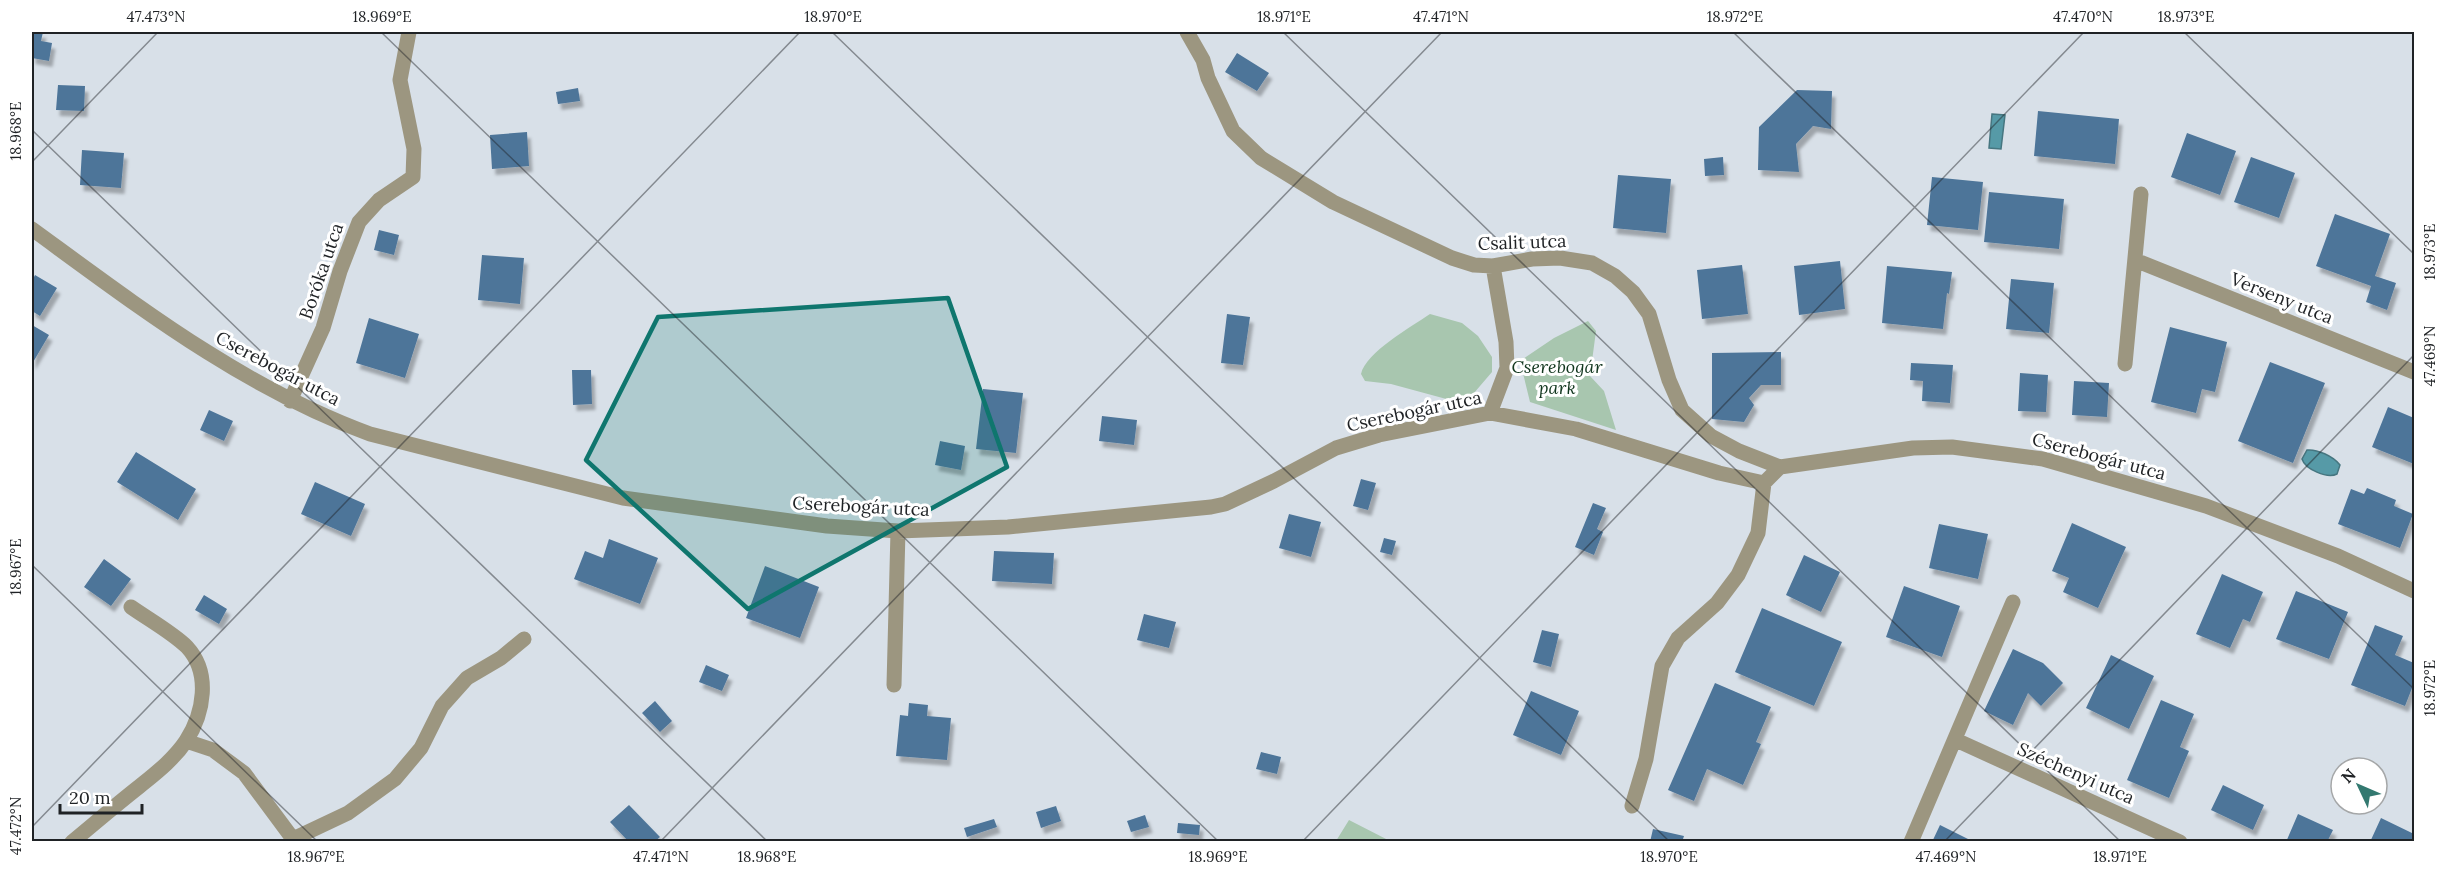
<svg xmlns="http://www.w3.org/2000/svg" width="2446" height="873" font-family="Lora,serif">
	<defs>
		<filter id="shadow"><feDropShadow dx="3.5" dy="6" stdDeviation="1.5" flood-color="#0004"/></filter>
	</defs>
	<rect width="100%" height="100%" fill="#d8e0e8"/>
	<path fill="#a8c6af" d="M 1430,314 L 1462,323 L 1478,336 L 1492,357 L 1492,372 L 1474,393 L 1450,400 L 1391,384 L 1365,381 L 1361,374 C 1366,352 1411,327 1430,314 Z
		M 1588,321 L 1596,331 L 1590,376 L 1604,391 L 1616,430 L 1530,402 L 1520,361 L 1554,338 Z
		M 1349,820 L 1390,841 L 1336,841 Z"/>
	<path fill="#569aa7" stroke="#467680" stroke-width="1.5" d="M 1992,114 L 2005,115 L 2001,149 L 1989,148 Z
		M 2307,450 C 2317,449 2333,456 2340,465 L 2337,474 C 2327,479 2305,469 2302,459 Z"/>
	<path fill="#4d7599" filter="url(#shadow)" d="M 32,32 L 43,32 L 41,41 L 52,43 L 49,61 L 32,58 Z
		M 1237,53 L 1269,73 L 1257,91 L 1225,72 Z
		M 58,85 L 85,86 L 84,111 L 56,110 Z
		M 578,88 L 580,101 L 558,104 L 556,92 Z
		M 1797,90 L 1832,91 L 1831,129 L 1813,126 L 1796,144 L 1799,172 L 1758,170 L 1759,127 Z
		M 2038,111 L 2119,119 L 2115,164 L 2034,156 Z
		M 527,132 L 529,166 L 492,169 L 490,135 Z
		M 2187,133 L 2236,151 L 2220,195 L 2171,177 Z
		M 82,150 L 124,153 L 121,188 L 80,185 Z
		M 1723,157 L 1724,175 L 1705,176 L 1704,159 Z
		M 2251,157 L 2295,173 L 2279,218 L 2234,202 Z
		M 1618,175 L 1671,179 L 1666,233 L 1613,228 Z
		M 1932,177 L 1983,182 L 1978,230 L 1927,225 Z
		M 1989,192 L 2064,199 L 2059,249 L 1984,242 Z
		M 2335,214 L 2390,234 L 2375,276 L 2396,283 L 2387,310 L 2366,302 L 2371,286 L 2316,266 Z
		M 379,230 L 399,235 L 394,255 L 374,250 Z
		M 482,255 L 524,258 L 520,304 L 478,300 Z
		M 1840,261 L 1845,309 L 1799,315 L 1794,266 Z
		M 1742,265 L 1748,314 L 1702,319 L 1697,270 Z
		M 1887,266 L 1952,272 L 1949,294 L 1947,293 L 1943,329 L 1882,323 Z
		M 35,275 L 57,288 L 40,316 L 32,311 L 32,281 Z
		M 2011,279 L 2054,283 L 2049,333 L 2006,329 Z
		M 1227,314 L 1250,317 L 1243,365 L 1221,363 Z
		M 369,318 L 419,334 L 405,378 L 356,363 Z
		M 32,325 L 49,335 L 32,364 Z
		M 2170,327 L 2227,342 L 2215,392 L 2202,389 L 2196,413 L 2151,402 Z
		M 1781,352 L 1781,385 L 1761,385 L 1749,398 L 1754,405 L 1744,422 L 1712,419 L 1712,353 Z
		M 2270,362 L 2325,383 L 2293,463 L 2238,441 Z
		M 1911,363 L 1953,365 L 1950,403 L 1922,401 L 1923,381 L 1910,380 Z
		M 572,370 L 591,370 L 592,404 L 573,405 Z
		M 2020,373 L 2048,375 L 2046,412 L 2018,411 Z
		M 2074,381 L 2109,383 L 2107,417 L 2072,415 Z
		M 983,389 L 1023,393 L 1016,453 L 976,449 Z
		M 2388,407 L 2414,418 L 2414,464 L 2372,447 Z
		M 209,410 L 233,421 L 224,441 L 200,430 Z
		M 1102,416 L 1137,420 L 1134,445 L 1099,441 Z
		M 940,441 L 965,446 L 961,470 L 935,465 Z
		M 136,452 L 196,489 L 178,520 L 117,482 Z
		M 1361,479 L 1376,483 L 1368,510 L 1353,506 Z
		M 315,482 L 365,504 L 351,536 L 301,514 Z
		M 2367,488 L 2396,500 L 2394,506 L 2413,514 L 2400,548 L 2338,524 L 2351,489 L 2364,494 Z
		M 1593,503 L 1606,508 L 1597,529 L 1603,532 L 1594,555 L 1575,547 Z
		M 1289,514 L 1321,522 L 1311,557 L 1279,548 Z
		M 2072,523 L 2126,547 L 2098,608 L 2063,592 L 2069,578 L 2052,571 Z
		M 1939,524 L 1988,534 L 1978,579 L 1929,568 Z
		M 1384,538 L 1396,541 L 1392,555 L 1380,552 Z
		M 609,539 L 658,558 L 640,604 L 574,579 L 585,551 L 603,558 Z
		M 994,551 L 1054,553 L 1052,584 L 992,581 Z
		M 1804,555 L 1840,572 L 1821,612 L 1786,595 Z
		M 104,559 L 131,579 L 111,606 L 84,587 Z
		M 765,566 L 819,587 L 800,638 L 746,618 Z
		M 2222,574 L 2263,592 L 2250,622 L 2243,619 L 2230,648 L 2196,634 Z
		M 1904,586 L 1960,606 L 1942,657 L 1886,637 Z
		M 2296,591 L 2348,612 L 2329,659 L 2276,639 Z
		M 204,595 L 227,609 L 219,624 L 195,610 Z
		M 1762,608 L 1842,642 L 1814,706 L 1735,672 Z
		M 1144,614 L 1176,622 L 1169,648 L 1137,640 Z
		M 2375,625 L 2403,636 L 2395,655 L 2414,663 L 2414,683 L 2405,706 L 2351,685 Z
		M 1542,630 L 1559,634 L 1551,667 L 1533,662 Z
		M 2013,649 L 2043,663 L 2063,683 L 2041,706 L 2028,693 L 2013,725 L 1984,711 Z
		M 2111,655 L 2154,676 L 2129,729 L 2086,708 Z
		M 706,665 L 729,675 L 722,691 L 699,682 Z
		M 1715,683 L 1771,707 L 1756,742 L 1761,744 L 1743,785 L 1707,769 L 1694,801 L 1668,790 Z
		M 1531,691 L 1579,711 L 1561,755 L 1513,735 Z
		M 2161,700 L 2194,714 L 2180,747 L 2189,751 L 2169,798 L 2127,780 Z
		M 655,701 L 672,721 L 660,732 L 642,713 Z
		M 909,703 L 928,705 L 927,716 L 951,718 L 947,760 L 896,756 L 900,715 L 908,716 Z
		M 1261,752 L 1281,757 L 1277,774 L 1256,769 Z
		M 2223,785 L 2264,805 L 2253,830 L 2211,810 Z
		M 629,805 L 660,837 L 654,842 L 629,842 L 610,822 Z
		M 1056,806 L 1061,821 L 1041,828 L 1036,812 Z
		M 2298,814 L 2333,830 L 2327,842 L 2286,842 Z
		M 1145,815 L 1149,827 L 1131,832 L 1127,821 Z
		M 2381,818 L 2414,834 L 2414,842 L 2370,842 Z
		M 994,819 L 997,827 L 967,837 L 964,828 Z
		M 1178,823 L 1200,825 L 1199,835 L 1177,833 Z
		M 1940,825 L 1974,842 L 1932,842 Z
		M 1653,829 L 1684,836 L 1682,842 L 1650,842 Z"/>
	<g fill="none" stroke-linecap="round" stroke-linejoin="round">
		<path stroke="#9c9680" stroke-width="15" d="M 1187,32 L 1203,60 L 1208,78 L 1233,131 L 1261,158 L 1333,202 L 1452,258 L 1474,265 L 1493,266 L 1532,259 L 1560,258 L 1592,263 L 1615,276 L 1633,292 L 1649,314 L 1669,380 L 1682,410 L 1711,436 L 1739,451 L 1780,467
			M 32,229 C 139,307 244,388 370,434 L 623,498 L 827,526 L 898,531 L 1008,527 L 1211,507 L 1225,504 L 1274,481 L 1336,448 L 1379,435 L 1490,413 L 1576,429 L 1719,473 L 1764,483
			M 2135,260 L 2414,372
			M 2125,364 L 2141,194
			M 290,401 L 323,328 L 340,271 L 359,222 L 379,200 L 413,177 L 414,149 L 400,80 L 409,32
			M 1490,413 L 1507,368 L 1506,342 L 1493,266
			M 894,685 L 898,531
			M 1956,740 L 2180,842
			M 186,741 L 213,750 L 244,773 L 293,839 L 348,813 L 395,779 L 421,748 L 442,706 L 467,678 L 501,658 L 524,639
			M 1632,806 L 1646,759 L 1662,666 L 1678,638 L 1717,603 L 1738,575 L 1758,533 L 1764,483 L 1780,467 L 1913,448 L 1952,447 L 2043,459 L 2206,506 L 2338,556 L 2414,591
			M 72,842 C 95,823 117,804 140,786 C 156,773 174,759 186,741 C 204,713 211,673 187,647 C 173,633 148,619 131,607
			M 1911,842 L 2013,602"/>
	</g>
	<path fill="#0f766e" fill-opacity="0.2" stroke="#0f766e" stroke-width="4.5" stroke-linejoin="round" d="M 948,298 L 1007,467 L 748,609 L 586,460 L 658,317 Z"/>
	<path fill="none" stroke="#1f2225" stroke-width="1.5" stroke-opacity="0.45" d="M 381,32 L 1219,842M 832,32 L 1670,842M 1283,32 L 2121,842M 1733,32 L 2414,689M 2184,32 L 2414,254M 32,130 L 768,842M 32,162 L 158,32M 32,565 L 318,842M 32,827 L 800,32M 660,842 L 1442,32M 1302,842 L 2084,32M 1944,842 L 2414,355"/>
	<g text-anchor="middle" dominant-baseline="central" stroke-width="6" stroke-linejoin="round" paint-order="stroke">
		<g font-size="18" fill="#1f2225" stroke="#fff">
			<text transform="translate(1522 242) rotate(-2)">Csalit utca</text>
			<text transform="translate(321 271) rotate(-71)">Boróka utca</text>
			<text transform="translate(2282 298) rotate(22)">Verseny utca</text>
			<text transform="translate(278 368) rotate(28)">Cserebogár utca</text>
			<text transform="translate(1414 411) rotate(-12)">Cserebogár utca</text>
			<text transform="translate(2099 456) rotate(15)">Cserebogár utca</text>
			<text transform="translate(861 506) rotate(3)">Cserebogár utca</text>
			<text transform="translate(2076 773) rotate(24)">Széchenyi utca</text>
		</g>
		<g font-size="18" font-style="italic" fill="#11361e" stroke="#fff">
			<text x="1557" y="366">Cserebogár<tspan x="1557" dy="21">park</tspan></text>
		</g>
	</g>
	<rect width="2446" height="873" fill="none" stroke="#ffffff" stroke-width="66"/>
	<g transform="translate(2359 786) rotate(314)"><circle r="28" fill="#ffffff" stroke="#a5a7a8" stroke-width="1.5"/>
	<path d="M0-4.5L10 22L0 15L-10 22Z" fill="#337970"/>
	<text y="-9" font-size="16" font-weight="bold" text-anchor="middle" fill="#1f2225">N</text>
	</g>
	<path d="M60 804v9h82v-9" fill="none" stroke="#1f2225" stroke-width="3"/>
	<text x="69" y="804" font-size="18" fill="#1f2225" stroke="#ffffff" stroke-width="4.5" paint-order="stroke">20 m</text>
	<rect x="33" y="33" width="2380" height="807" fill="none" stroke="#1f2225" stroke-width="2"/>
	<g font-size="15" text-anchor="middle" fill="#1f2225">
		<text x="156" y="22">47.473°N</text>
		<text x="382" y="22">18.969°E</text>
		<text x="833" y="22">18.970°E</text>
		<text x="1284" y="22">18.971°E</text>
		<text x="1441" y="22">47.471°N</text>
		<text x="1735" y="22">18.972°E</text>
		<text x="2083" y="22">47.470°N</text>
		<text x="2186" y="22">18.973°E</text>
		<text transform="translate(16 131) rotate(-90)" y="5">18.968°E</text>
		<text transform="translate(2430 252) rotate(-90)" y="5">18.973°E</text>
		<text transform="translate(2430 356) rotate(-90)" y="5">47.469°N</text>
		<text transform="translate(16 567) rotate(-90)" y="5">18.967°E</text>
		<text transform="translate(2430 688) rotate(-90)" y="5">18.972°E</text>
		<text transform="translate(16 826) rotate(-90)" y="5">47.472°N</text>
		<text x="316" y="862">18.967°E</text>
		<text x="661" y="862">47.471°N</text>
		<text x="767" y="862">18.968°E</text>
		<text x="1218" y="862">18.969°E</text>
		<text x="1669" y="862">18.970°E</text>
		<text x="1946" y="862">47.469°N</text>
		<text x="2120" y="862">18.971°E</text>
	</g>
</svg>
